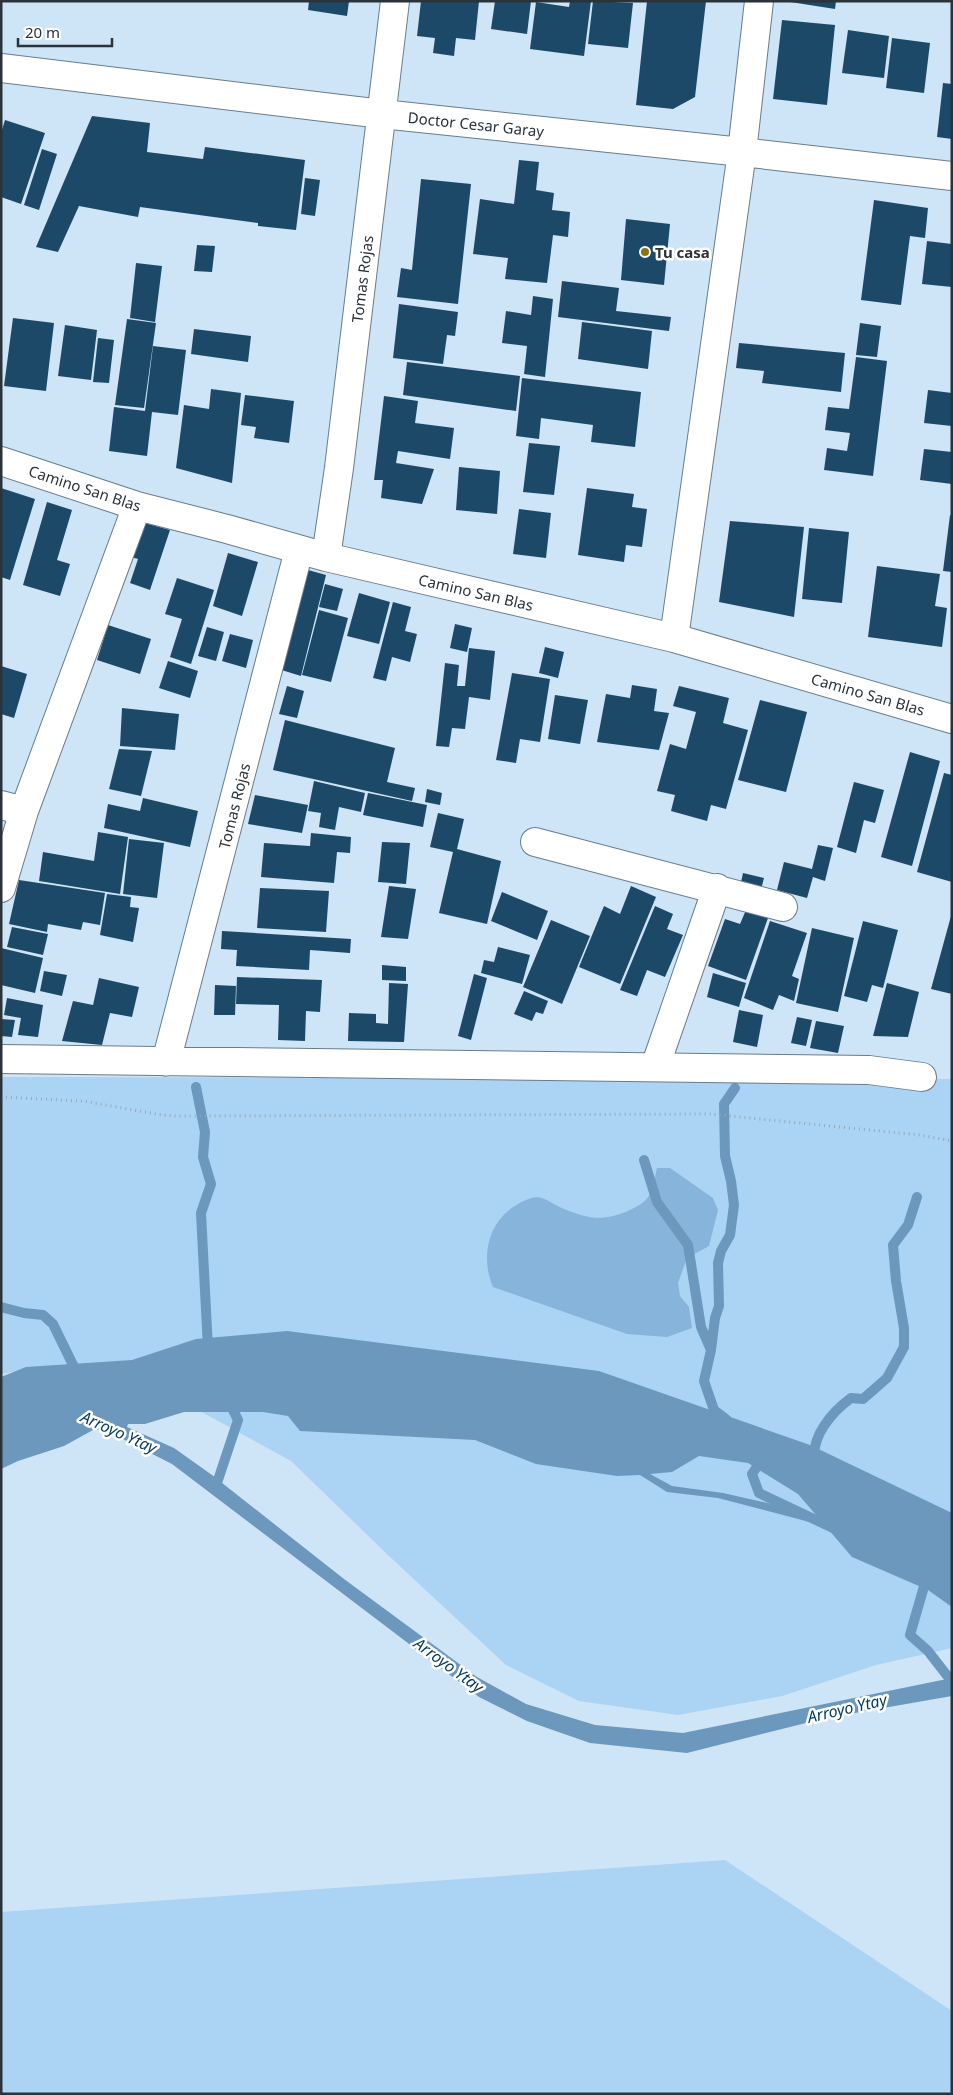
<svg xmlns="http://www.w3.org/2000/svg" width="953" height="2095" font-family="'Noto Sans',sans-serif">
	<rect width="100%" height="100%" fill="#cee4f7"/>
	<path fill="#abd3f4" d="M 1,1077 L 952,1079 L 952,1648 L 876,1665 L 782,1696 L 678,1715 L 579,1701 L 506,1665 L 389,1556 L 291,1461 L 169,1394 L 30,1369 L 1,1374 Z
		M 725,1860 L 952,2011 L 952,2094 L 1,2094 L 1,1912 Z"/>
	<path fill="#87b4da" d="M 657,1168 L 670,1168 L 713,1198 L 718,1210 L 709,1246 L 687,1258 L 678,1283 L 680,1296 L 689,1307 L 692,1328 L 667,1337 L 627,1334 L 493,1287 C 480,1257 488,1220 518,1204 C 523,1201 530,1198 536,1197 C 546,1197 555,1206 564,1209 C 590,1219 603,1222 630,1210 C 638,1206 646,1202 650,1194 C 654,1186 655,1176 657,1168 Z"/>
	<path fill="#6c98be" d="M 287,1331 L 599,1371 L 810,1445 L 952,1513 L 952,1607 L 928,1590 L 852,1557 L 798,1494 L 748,1463 L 699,1456 L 672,1472 L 650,1474 L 672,1486 L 723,1493 L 811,1513 L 821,1525 L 718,1498 L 667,1492 L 640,1475 L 617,1476 L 536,1464 L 475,1440 L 300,1431 L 288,1416 L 263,1412 L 184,1412 L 145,1424 L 128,1424 L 127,1427 L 174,1448 L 212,1475 L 344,1579 L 477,1677 L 526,1704 L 595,1725 L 683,1733 L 942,1680 L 952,1679 L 952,1696 L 826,1718 L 687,1753 L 590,1743 L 527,1721 L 479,1697 L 172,1464 L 105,1430 L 93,1430 L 64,1446 L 18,1461 L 1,1469 L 1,1377 L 26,1367 L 132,1360 L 196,1339 Z"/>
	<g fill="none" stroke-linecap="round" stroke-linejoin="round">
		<path stroke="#6c98be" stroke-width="10" d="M 196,1087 L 205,1132 L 203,1157 L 211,1184 L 201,1213 L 208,1349
			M 644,1160 L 657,1202 L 688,1245 L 701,1327 L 711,1350 L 704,1381 L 714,1410 L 727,1420
			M 1,1307 L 24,1313 L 43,1315 L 53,1324 L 73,1365 L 76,1377
			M 711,1350 L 715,1318 L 719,1306 L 718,1263 L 721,1251 L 730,1235 L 734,1205 L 731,1181 L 725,1156 L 724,1104 L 735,1088
			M 763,1458 L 752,1474 L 759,1493 L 835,1529
			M 815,1462 C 810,1437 832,1412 851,1398 L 863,1399 L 887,1378 L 904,1347 L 904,1328 L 896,1281 L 893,1245 L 908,1225 L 917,1197
			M 216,1486 L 238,1420 L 228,1400
			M 927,1576 L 910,1635 L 928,1651 L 952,1682"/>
	</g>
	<path fill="#1d4969" d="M 309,1 L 349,1 L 347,16 L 308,10 Z
		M 421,1 L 479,1 L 475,40 L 456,38 L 454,56 L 433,53 L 435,38 L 417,36 Z
		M 495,1 L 531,1 L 527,34 L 491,29 Z
		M 570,1 L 591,1 L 584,56 L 530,49 L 536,2 L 569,7 Z
		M 593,1 L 633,3 L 628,48 L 588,44 Z
		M 647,1 L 706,1 L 695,97 L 673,109 L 636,105 Z
		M 784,1 L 836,1 L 835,9 Z
		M 782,20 L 835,25 L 827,105 L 773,99 Z
		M 848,30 L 889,36 L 884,78 L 842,73 Z
		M 892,38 L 930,43 L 924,93 L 886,88 Z
		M 943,83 L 952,84 L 952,139 L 937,137 Z
		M 92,116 L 150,123 L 147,152 L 203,159 L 205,147 L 305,160 L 296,230 L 258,226 L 258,223 L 140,207 L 138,217 L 79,206 L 58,252 L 36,247 Z
		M 5,120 L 45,133 L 21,204 L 1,197 L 1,133 Z
		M 42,149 L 57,154 L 39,210 L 24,205 Z
		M 519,160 L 539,162 L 536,190 L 554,193 L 552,210 L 570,212 L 568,237 L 553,235 L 547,283 L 505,279 L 508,258 L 473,254 L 480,199 L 514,204 Z
		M 305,178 L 320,180 L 315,216 L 301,214 Z
		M 421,179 L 471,184 L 458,304 L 397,297 L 401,268 L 412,270 Z
		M 874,200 L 928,208 L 925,238 L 910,236 L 901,305 L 861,300 Z
		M 626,219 L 670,224 L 664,285 L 621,280 Z
		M 927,241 L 952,244 L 952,287 L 922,284 Z
		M 197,245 L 215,246 L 212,272 L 194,271 Z
		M 136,263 L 162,266 L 155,322 L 130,318 Z
		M 562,281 L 619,288 L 616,311 L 671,317 L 669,331 L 558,317 Z
		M 533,296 L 553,299 L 545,377 L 524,374 L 527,346 L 502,343 L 506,311 L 531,315 Z
		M 399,304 L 458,312 L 455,336 L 447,335 L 443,364 L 393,358 Z
		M 13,318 L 54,323 L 46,391 L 4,386 Z
		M 127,319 L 156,323 L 144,408 L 115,405 Z
		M 582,322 L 652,331 L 648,369 L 578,359 Z
		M 860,323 L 881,326 L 877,357 L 856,355 Z
		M 65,325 L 97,330 L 91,380 L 58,376 Z
		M 194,329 L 251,336 L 248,362 L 191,354 Z
		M 98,338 L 114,340 L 109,383 L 93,382 Z
		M 739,343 L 845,353 L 841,392 L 762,383 L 764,371 L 736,368 Z
		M 153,346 L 186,350 L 178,415 L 152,412 L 147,456 L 109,451 L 114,407 L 145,411 Z
		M 856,357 L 887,361 L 873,476 L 824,470 L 827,448 L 847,451 L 850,433 L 825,430 L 828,407 L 849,409 Z
		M 407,362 L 520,376 L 516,411 L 403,395 Z
		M 522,378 L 641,392 L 635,447 L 591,442 L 593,425 L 541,418 L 539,439 L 516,436 Z
		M 211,389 L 241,393 L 232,483 L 176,468 L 184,405 L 209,409 Z
		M 928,390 L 952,393 L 952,426 L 924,423 Z
		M 245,395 L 294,401 L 289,443 L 254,438 L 256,427 L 241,425 Z
		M 384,396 L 418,401 L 415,423 L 454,428 L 450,459 L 398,451 L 396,463 L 434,469 L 422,504 L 381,498 L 383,480 L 374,480 Z
		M 529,443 L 560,446 L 554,495 L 523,492 Z
		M 924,449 L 952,452 L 952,484 L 920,480 Z
		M 459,467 L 500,471 L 497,514 L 456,510 Z
		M 1,488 L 35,499 L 10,580 L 1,577 Z
		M 587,488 L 634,494 L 632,507 L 647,509 L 642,547 L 626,545 L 624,562 L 578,555 Z
		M 47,502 L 72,510 L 57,560 L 70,564 L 60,596 L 23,585 Z
		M 519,509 L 551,513 L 546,558 L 513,554 Z
		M 950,515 L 952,516 L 952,572 L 943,571 Z
		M 138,521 L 170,530 L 150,590 L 130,583 L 138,559 L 127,556 Z
		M 730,521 L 804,527 L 794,617 L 719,602 Z
		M 809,528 L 849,532 L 842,603 L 802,599 Z
		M 228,553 L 258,562 L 242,616 L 213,606 Z
		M 877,566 L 940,574 L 935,606 L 947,608 L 942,647 L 868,637 Z
		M 301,568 L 326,575 L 301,676 L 275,668 Z
		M 177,578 L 214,590 L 191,664 L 170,657 L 182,619 L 165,614 Z
		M 325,584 L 343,589 L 337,611 L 319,607 Z
		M 359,593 L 390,602 L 379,644 L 347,636 Z
		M 393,602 L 411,607 L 405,631 L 417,634 L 410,662 L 392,657 L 386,681 L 373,678 Z
		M 319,610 L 348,618 L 331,682 L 302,675 Z
		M 455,624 L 472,628 L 467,652 L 450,648 Z
		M 108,625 L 151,639 L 140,674 L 97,660 Z
		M 207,627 L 224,632 L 216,661 L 198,656 Z
		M 230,634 L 253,640 L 246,668 L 222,661 Z
		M 545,647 L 564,652 L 558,678 L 539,673 Z
		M 469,648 L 495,651 L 490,700 L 469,697 L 465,729 L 452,728 L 449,747 L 436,746 L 445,663 L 459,665 L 457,686 L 465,686 Z
		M 168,661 L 198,671 L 190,698 L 159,688 Z
		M 1,666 L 27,674 L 14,718 L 1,714 Z
		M 512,673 L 550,679 L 540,742 L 520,739 L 516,763 L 496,760 Z
		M 632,685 L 657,689 L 654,711 L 669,713 L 659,750 L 597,742 L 606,694 L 630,698 Z
		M 287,686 L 304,691 L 297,718 L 279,714 Z
		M 679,686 L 729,698 L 723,723 L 748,730 L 726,809 L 711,805 L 707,821 L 671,811 L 675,795 L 657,791 L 670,744 L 686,749 L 696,712 L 673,706 Z
		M 555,695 L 588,700 L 580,744 L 548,739 Z
		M 760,700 L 807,712 L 786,792 L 738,780 Z
		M 122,708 L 179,714 L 175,750 L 120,746 Z
		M 285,720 L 395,748 L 387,782 L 415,788 L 412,801 L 273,770 Z
		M 119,749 L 152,751 L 141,796 L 109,789 Z
		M 910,752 L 940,761 L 912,866 L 881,857 Z
		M 944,773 L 952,775 L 952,882 L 917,872 Z
		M 314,781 L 365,793 L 361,812 L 339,807 L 335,830 L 319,827 L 321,813 L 308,811 Z
		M 854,782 L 884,790 L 875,823 L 864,820 L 856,853 L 837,847 Z
		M 427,789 L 442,793 L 440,805 L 425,802 Z
		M 368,793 L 427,805 L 423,827 L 363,815 Z
		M 255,795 L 308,805 L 302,833 L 248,824 Z
		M 143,798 L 198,811 L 190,847 L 104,828 L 108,804 L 140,811 Z
		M 438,813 L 464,819 L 457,849 L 501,861 L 487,924 L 439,913 L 453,852 L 430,847 Z
		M 98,832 L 128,837 L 120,894 L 39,881 L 43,852 L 94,861 Z
		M 311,833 L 351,837 L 350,853 L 337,852 L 334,883 L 261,877 L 264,843 L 310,846 Z
		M 129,839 L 164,843 L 157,898 L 123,894 Z
		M 382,842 L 410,843 L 406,884 L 378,882 Z
		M 818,845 L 833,848 L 825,881 L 813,877 L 807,898 L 777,890 L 784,862 L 812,869 Z
		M 743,873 L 764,878 L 759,897 L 739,892 Z
		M 19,880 L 105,893 L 100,925 L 83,922 L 81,930 L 48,924 L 47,932 L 9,924 Z
		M 389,886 L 416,889 L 408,939 L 381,937 Z
		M 631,886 L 656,897 L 620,984 L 579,967 L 604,906 L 620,914 Z
		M 260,888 L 329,891 L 326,932 L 257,928 Z
		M 502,892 L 548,911 L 537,940 L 491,921 Z
		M 107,894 L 131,897 L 130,907 L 139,908 L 133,942 L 100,935 Z
		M 655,906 L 673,914 L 667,929 L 683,935 L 665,977 L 647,970 L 637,996 L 620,990 Z
		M 746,910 L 768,918 L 746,980 L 708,966 L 725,919 L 740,924 Z
		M 951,916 L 952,916 L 952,994 L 931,989 Z
		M 551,920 L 590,936 L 562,1004 L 523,987 Z
		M 770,921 L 807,933 L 792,976 L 799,979 L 794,1001 L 779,995 L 773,1010 L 744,998 Z
		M 863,921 L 898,930 L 883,988 L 872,985 L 867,1002 L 844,996 Z
		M 12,927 L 48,934 L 43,955 L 7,947 Z
		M 812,928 L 854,938 L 838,1012 L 796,1003 Z
		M 222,931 L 351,939 L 350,953 L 310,950 L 309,970 L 236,966 L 237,950 L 221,949 Z
		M 498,947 L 530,955 L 522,984 L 481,973 L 484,960 L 494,962 Z
		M 1,948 L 43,958 L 35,993 L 1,985 Z
		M 382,965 L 406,967 L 406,981 L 382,980 Z
		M 44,971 L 67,975 L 62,996 L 40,991 Z
		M 713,973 L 746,983 L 739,1007 L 707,997 Z
		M 474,974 L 487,978 L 471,1040 L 458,1036 Z
		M 237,977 L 322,980 L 320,1012 L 306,1011 L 305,1041 L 278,1040 L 279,1005 L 236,1004 Z
		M 99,978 L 139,987 L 132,1017 L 110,1013 L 102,1045 L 62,1041 L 73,1001 L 93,1005 Z
		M 389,983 L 408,984 L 404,1042 L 348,1041 L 349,1013 L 376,1014 L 376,1023 L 388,1024 Z
		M 887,983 L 919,992 L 908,1037 L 873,1036 Z
		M 215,985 L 236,986 L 235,1015 L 214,1015 Z
		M 524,991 L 548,1001 L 543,1014 L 536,1012 L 532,1021 L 514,1014 Z
		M 7,998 L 43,1005 L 38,1037 L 18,1035 L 21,1018 L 4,1015 Z
		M 739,1010 L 763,1015 L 757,1047 L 733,1042 Z
		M 797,1017 L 812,1020 L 806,1046 L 791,1043 Z
		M 1,1019 L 15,1020 L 12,1037 L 1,1036 Z
		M 816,1021 L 844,1026 L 838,1053 L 810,1048 Z"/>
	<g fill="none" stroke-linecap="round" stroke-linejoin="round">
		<defs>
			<path id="minor" d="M 1,68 L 382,114 L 742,152 L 952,176
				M 1,461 L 137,506 L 227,529 L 326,557 L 674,638 L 952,719
				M 326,557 L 339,468 L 395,1
				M 674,638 L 742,152 L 759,1
				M 1,805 L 24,811
				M 535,842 L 783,907
				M 1,888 L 24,811 L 137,506
				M 1,1059 L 869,1070 L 922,1077
				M 166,1062 L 299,550
				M 655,1067 L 717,888"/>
		</defs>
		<use href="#minor" stroke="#687c8e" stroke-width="30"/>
		<path stroke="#97a8b8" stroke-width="3" stroke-dasharray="1 4" stroke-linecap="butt" d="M 1,1097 L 83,1101 L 162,1115 L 177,1116 L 710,1114 L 920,1135 L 952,1141"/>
		<use href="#minor" stroke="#fff" stroke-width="28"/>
	</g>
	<circle fill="#887214" stroke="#fff" stroke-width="2" cx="645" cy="252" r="5"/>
	<g text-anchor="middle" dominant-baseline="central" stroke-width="5" stroke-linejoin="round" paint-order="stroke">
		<g font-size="15" fill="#2a323a" stroke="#fff">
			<text transform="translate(476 124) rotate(6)">Doctor Cesar Garay</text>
			<text transform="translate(362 279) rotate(-83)">Tomas Rojas</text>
			<text transform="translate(85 488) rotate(18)">Camino San Blas</text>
			<text transform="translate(476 592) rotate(13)">Camino San Blas</text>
			<text transform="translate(868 694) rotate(16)">Camino San Blas</text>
			<text transform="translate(234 806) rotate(-76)">Tomas Rojas</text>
		</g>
		<g font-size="15" font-weight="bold" fill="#2a323a" stroke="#fff" text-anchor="start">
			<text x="655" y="252">Tu casa</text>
		</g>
		<g font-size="16" font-style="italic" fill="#043c60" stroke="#fff">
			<text transform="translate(119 1432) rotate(24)">Arroyo Ytay</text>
			<text transform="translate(449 1665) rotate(36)">Arroyo Ytay</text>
			<text transform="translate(847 1708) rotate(-13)">Arroyo Ytay</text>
		</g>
	</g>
	<rect width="953" height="2095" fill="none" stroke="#2a323a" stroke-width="5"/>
	<path d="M18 38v8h94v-8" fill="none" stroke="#2a323a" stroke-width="2.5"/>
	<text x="25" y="38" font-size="15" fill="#2a323a" stroke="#ffffff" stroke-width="4" paint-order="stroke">20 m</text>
</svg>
